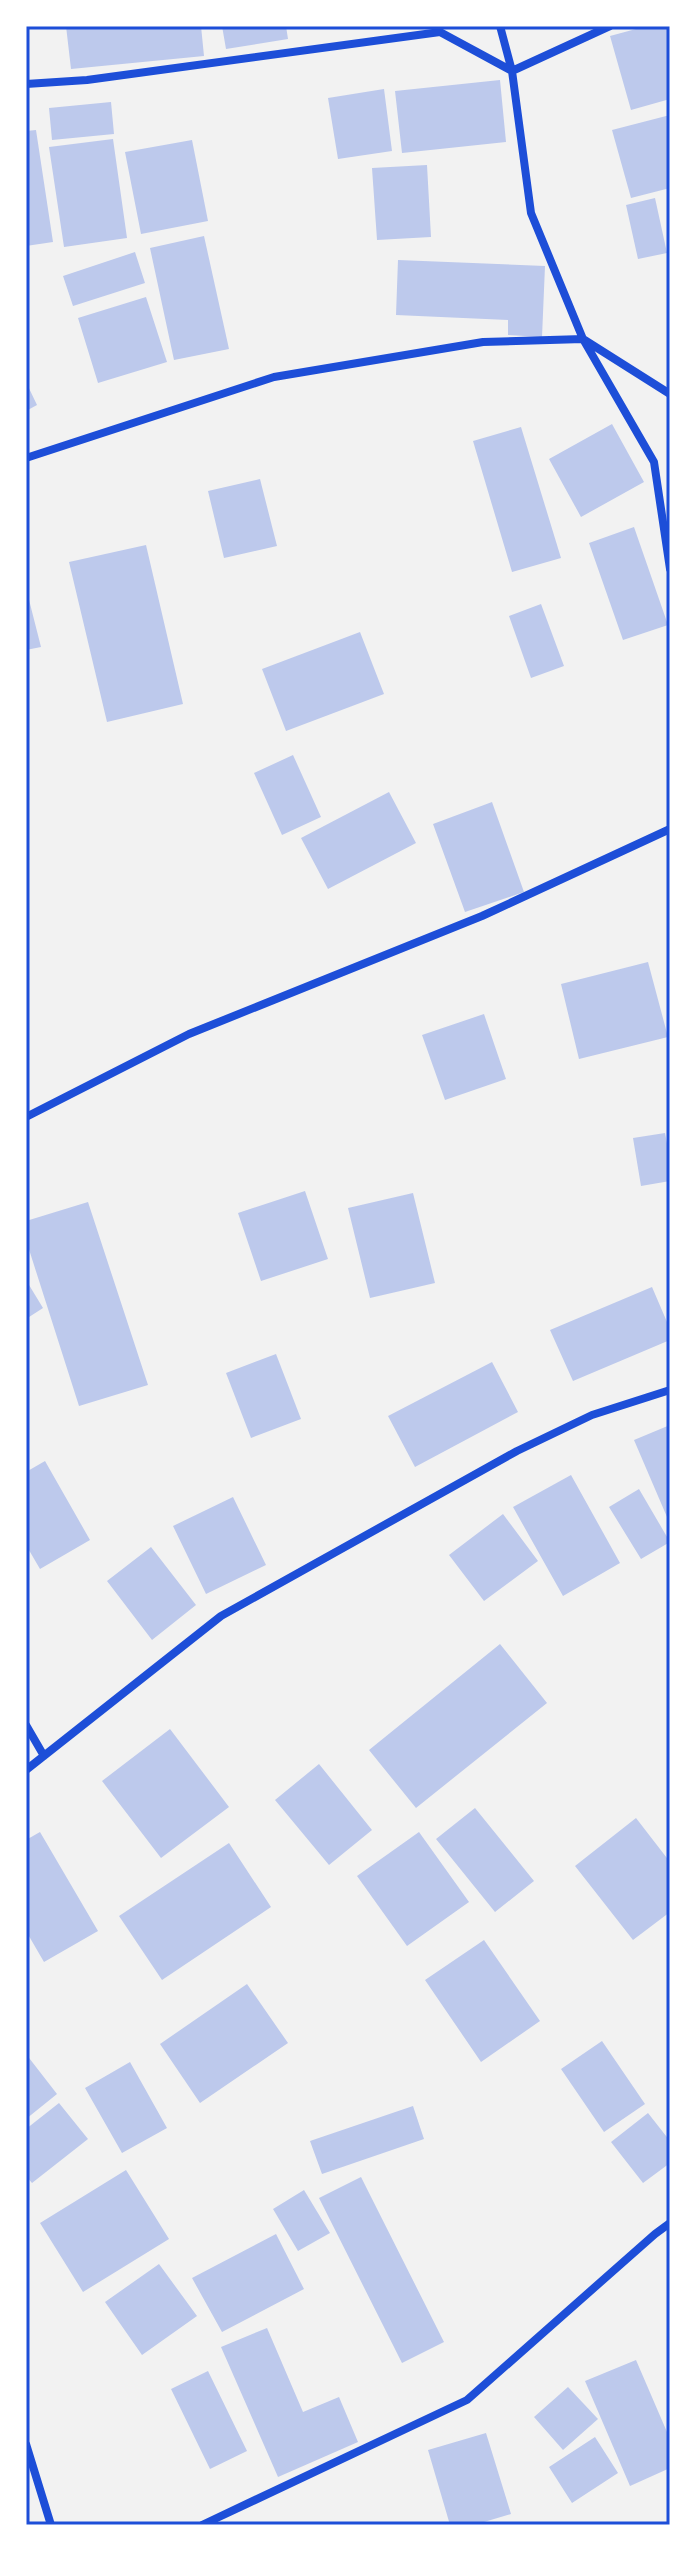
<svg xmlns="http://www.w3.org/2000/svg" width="696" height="2551" font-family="Jost,sans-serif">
	<rect width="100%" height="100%" fill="#f2f2f2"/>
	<path fill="#bdc9ec" d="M 66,26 L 201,26 L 204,56 L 71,69 Z
		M 222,26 L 286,26 L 288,39 L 226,49 Z
		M 647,26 L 670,26 L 670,99 L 631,110 L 610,36 Z
		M 500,80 L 506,142 L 402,153 L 395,91 Z
		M 384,89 L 392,151 L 338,159 L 328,98 Z
		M 111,102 L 114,134 L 52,140 L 49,108 Z
		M 670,115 L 670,188 L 631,198 L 612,130 Z
		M 36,130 L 53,242 L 26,246 L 26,131 Z
		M 113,139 L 127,238 L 64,247 L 49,147 Z
		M 192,140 L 208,221 L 141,234 L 125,152 Z
		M 427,165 L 431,237 L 377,240 L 372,168 Z
		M 655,198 L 667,253 L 638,259 L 626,205 Z
		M 204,236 L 229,349 L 174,360 L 150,248 Z
		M 135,252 L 145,283 L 73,306 L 63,276 Z
		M 398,260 L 545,266 L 542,337 L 508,335 L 508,320 L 396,315 Z
		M 146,297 L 167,362 L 98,383 L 78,318 Z
		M 26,382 L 37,405 L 26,411 Z
		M 612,424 L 644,482 L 581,517 L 549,459 Z
		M 521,427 L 561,558 L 512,572 L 473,441 Z
		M 260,479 L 277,546 L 224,558 L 208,491 Z
		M 634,527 L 668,625 L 623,640 L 589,543 Z
		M 146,545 L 183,704 L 107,722 L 69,562 Z
		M 26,588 L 41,647 L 26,650 Z
		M 541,604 L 564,666 L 531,678 L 509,616 Z
		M 360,632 L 384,694 L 286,731 L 262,669 Z
		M 293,755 L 321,817 L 282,835 L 254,773 Z
		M 389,792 L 416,843 L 328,889 L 301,838 Z
		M 492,802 L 524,892 L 465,912 L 433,824 Z
		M 648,962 L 668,1037 L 579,1059 L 561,984 Z
		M 484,1014 L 506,1079 L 445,1100 L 422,1035 Z
		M 665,1133 L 670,1159 L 670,1181 L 641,1186 L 633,1138 Z
		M 305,1191 L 328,1259 L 261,1281 L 238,1213 Z
		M 413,1193 L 435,1283 L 370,1298 L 348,1208 Z
		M 88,1202 L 148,1385 L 79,1406 L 26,1240 L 26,1221 Z
		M 26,1280 L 43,1308 L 26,1319 Z
		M 652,1287 L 670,1329 L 670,1340 L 573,1381 L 550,1330 Z
		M 276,1354 L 301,1419 L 251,1438 L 226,1373 Z
		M 492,1362 L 518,1412 L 415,1467 L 388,1416 Z
		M 670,1425 L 670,1524 L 634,1440 Z
		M 45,1461 L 90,1540 L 40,1569 L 26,1545 L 26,1472 Z
		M 571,1475 L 620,1563 L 563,1596 L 513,1507 Z
		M 639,1489 L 670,1542 L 641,1559 L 609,1507 Z
		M 233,1497 L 266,1565 L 206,1594 L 173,1526 Z
		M 503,1514 L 538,1561 L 484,1601 L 449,1555 Z
		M 151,1547 L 196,1605 L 152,1640 L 107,1581 Z
		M 500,1644 L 547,1703 L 416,1808 L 369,1750 Z
		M 170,1729 L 229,1807 L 161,1858 L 102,1781 Z
		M 319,1764 L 372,1830 L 329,1865 L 275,1800 Z
		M 475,1808 L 534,1881 L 495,1912 L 436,1839 Z
		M 636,1818 L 670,1862 L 670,1912 L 633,1940 L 575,1866 Z
		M 40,1832 L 98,1931 L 44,1962 L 26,1931 L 26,1840 Z
		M 419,1832 L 469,1902 L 407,1946 L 357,1876 Z
		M 229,1843 L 271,1907 L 162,1980 L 119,1916 Z
		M 484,1940 L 540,2021 L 481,2062 L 425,1980 Z
		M 247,1984 L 288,2043 L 200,2103 L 160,2044 Z
		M 602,2041 L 645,2104 L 604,2132 L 561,2069 Z
		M 26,2054 L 57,2094 L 26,2119 Z
		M 130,2062 L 167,2128 L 122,2153 L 85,2088 Z
		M 59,2103 L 88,2139 L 32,2183 L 26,2176 L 26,2129 Z
		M 413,2106 L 424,2139 L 322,2174 L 310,2141 Z
		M 648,2113 L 670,2141 L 670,2163 L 643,2183 L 611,2142 Z
		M 126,2170 L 169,2239 L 83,2292 L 40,2223 Z
		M 361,2177 L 444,2342 L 402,2363 L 319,2198 Z
		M 304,2190 L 330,2233 L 298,2251 L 273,2209 Z
		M 276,2234 L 304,2289 L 222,2332 L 192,2278 Z
		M 159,2264 L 197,2316 L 142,2355 L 105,2302 Z
		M 267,2328 L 303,2412 L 339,2397 L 358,2442 L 278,2477 L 221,2347 Z
		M 636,2360 L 670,2439 L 670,2468 L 630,2486 L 585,2381 Z
		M 208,2371 L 247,2451 L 210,2469 L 171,2389 Z
		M 568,2387 L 598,2419 L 563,2450 L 534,2417 Z
		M 486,2433 L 511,2514 L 474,2525 L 450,2525 L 428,2450 Z
		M 595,2437 L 618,2473 L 572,2503 L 549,2467 Z"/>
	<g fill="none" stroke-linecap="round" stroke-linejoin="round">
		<path stroke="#1d4ed8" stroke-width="8" d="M 500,26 L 512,71 L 531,213 L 583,339 L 654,462 L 670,569
			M 26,84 L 87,80 L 440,32 L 512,71 L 610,26
			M 26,458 L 274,377 L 483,342 L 583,339 L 670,394
			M 26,1117 L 189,1034 L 482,916 L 670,829
			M 26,1725 L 44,1756
			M 26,1770 L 221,1616 L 517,1451 L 592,1415 L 670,1390
			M 26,2444 L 51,2525
			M 202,2525 L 467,2400 L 655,2234 L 670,2223"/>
	</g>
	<rect width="696" height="2551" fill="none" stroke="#ffffff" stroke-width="56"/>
	<rect x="28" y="28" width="640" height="2495" fill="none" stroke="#1d4ed8" stroke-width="3"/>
</svg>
